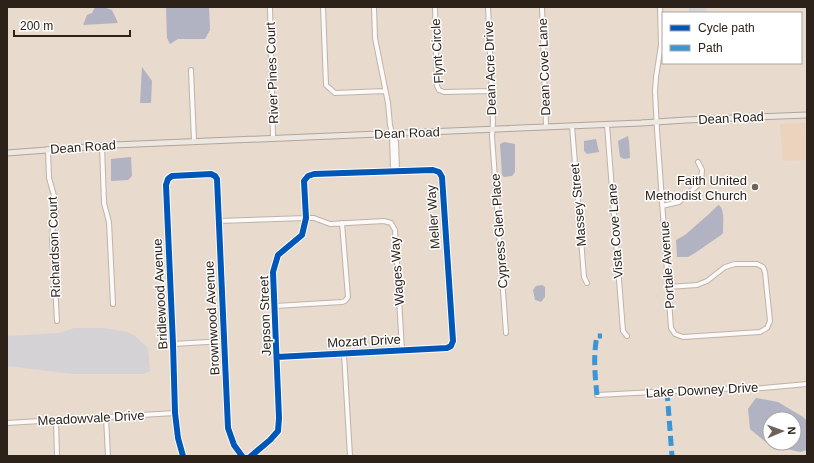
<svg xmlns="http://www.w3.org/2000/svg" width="814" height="463" font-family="Arial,sans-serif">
	<rect width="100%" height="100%" fill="#e8dacd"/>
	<path fill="#ebd3be" d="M 805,123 L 807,160 L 783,161 L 780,124 Z"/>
	<path fill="#d5d2d6" d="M 689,7 L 706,7 L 707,13 L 689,13 Z
		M 74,328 L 104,328 L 128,332 L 135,336 L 148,348 L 150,371 L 143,374 L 73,374 L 7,366 L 7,336 L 58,333 Z"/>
	<path fill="#b1b2c2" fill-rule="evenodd" d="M 95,7 L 103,7 L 112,10 L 118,23 L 83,25 L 87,15 L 92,13 Z
		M 166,7 L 209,7 L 210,30 L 205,39 L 178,39 L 170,44 L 167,38 Z
		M 142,67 L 152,81 L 151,103 L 140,103 Z
		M 628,136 L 629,141 L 630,158 L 624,159 L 620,157 L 618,141 Z
		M 596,139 L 599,152 L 587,154 L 584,151 L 584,141 Z
		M 504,142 L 515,144 L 515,172 L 512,176 L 504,177 L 502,175 L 500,144 Z
		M 131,157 L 132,176 L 128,180 L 111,181 L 111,159 Z
		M 719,205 C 725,211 723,222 723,230 L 723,233 L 721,235 L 695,253 L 688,257 L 677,257 L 676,240 L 685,235 L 709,214 L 717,206 Z
		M 542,285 L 545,287 L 545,297 L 541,302 L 535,300 L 533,290 L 536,286 Z
		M 756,398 L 778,402 L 803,417 L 807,421 L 807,450 L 800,452 L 769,445 L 750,429 L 748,409 ZM 770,419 L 794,419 L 794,443 L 770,443 Z"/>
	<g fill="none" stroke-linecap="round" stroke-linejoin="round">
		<defs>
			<path id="minor" d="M 270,7 L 273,138
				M 323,7 L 326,85 L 335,93 L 385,91
				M 374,7 L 375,38 L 388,103 L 390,125 L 392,133 L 396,142 L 397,170
				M 435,7 L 437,86 L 439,90 L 444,92 L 491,91
				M 488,7 L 493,122 L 492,136 L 506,333
				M 542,7 L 546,127
				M 660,7 L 661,45 L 656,77 L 655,91 L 657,130 L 671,328 L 675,334 L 683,337 L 760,332 L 767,328 L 770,321 L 765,272 L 763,267 L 757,264 L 735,264 L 725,267 L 707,281 L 697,285 L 668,287
				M 191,70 L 194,141
				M 607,125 L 623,331 L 627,336
				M 572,126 L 584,277 L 587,283
				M 392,134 L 393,171
				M 102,145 L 104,203 L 109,222 L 113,304
				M 48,149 L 49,178 L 55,199 L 56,215 L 53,226 L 52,240 L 54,265 L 57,321
				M 662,206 L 679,202 L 701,182 L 702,170 L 698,162
				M 219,221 L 306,218 L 314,218 L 330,224 L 384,221 L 391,223 L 395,230 L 402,350
				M 275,306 L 342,302 L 345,301 L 348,297 L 342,223
				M 173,344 L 224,341
				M 344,354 L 350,456
				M 597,395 L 712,389 L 763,388 L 807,384
				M 106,417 L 108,456
				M 56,420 L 57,456
				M 7,423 L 175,413
				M 183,456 L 178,438 L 175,413 L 173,344 L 166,185 L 168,179 L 172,176 L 211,174 L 215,176 L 217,179 L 228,428 L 234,445 L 242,456
				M 251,456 L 270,440 L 278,431 L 279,418 L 273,272 L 278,255 L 302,235 L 306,218 L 304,181 L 308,176 L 314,174 L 433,170 L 439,172 L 442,177 L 453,341 L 451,346 L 447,348 L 277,357"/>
			<path id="major" d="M 7,153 L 114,145 L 641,123 L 686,120 L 807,115"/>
		</defs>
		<use href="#minor" stroke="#beb3a9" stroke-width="6"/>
		<use href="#major" stroke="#b2a497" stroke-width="7"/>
		<use href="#minor" stroke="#fcf9f8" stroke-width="4"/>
		<use href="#major" stroke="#ede7e1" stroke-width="5"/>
		<path stroke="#3c95d4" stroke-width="5" stroke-dasharray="10 5" stroke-linecap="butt" d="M 667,391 L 672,456
			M 597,395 C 595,376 593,356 597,336 L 602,336"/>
		<defs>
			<path id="cycleway" d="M 183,456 L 178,438 L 175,413 L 173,344 L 166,185 L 168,179 L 172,176 L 211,174 L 215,176 L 217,179 L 228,428 L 234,445 L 242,456
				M 251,456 L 270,440 L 278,431 L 279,418 L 273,272 L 278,255 L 302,235 L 306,218 L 304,181 L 308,176 L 314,174 L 433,170 L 439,172 L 442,177 L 453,341 L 451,346 L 447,348 L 277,357"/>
		</defs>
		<use href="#cycleway" stroke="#fff" stroke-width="8"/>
		<use href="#cycleway" stroke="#0057b8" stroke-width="6"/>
	</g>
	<circle fill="#6e6259" stroke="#fff" stroke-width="1.5" cx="755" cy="187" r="4"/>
	<g text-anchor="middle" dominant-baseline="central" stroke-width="3" stroke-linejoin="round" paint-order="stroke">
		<g font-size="13" fill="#2c221a" stroke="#fff">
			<text transform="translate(437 51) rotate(-93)">Flynt Circle</text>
			<text transform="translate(544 67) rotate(-92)">Dean Cove Lane</text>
			<text transform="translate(490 68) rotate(-92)">Dean Acre Drive</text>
			<text transform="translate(272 73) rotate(-92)">River Pines Court</text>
			<text transform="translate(731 118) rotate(-3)">Dean Road</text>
			<text transform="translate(407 133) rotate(-2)">Dean Road</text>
			<text transform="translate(83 147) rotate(-4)">Dean Road</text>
			<text transform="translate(578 205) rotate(-95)">Massey Street</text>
			<text transform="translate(433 217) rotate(-94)">Meller Way</text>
			<text transform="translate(499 231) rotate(-94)">Cypress Glen Place</text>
			<text transform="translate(615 231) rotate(-94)">Vista Cove Lane</text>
			<text transform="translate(54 247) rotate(-92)">Richardson Court</text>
			<text transform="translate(667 265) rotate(-94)">Portale Avenue</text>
			<text transform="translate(397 271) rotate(-94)">Wages Way</text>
			<text transform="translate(160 294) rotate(-93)">Bridlewood Avenue</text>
			<text transform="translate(265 316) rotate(-92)">Jepson Street</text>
			<text transform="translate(212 318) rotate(-93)">Brownwood Avenue</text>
			<text transform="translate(364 341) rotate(-3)">Mozart Drive</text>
			<text transform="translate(702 390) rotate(-3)">Lake Downey Drive</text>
			<text transform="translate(91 418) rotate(-3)">Meadowvale Drive</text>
		</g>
		<g font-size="13" fill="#2c221a" stroke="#fff" text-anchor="end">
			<text x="747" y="180">Faith United<tspan x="747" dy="15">Methodist Church</tspan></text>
		</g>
	</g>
	<rect width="814" height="463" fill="none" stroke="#2c221a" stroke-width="16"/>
	<rect x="662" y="12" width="140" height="52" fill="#ffffff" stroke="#aba7a3"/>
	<rect x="670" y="25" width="20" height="6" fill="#0057b8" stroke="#aba7a3"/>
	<text x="698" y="32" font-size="12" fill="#2c221a">Cycle path</text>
	<rect x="670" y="45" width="20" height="6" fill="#3c95d4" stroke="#aba7a3"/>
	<text x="698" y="52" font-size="12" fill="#2c221a">Path</text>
	<g transform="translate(782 431) rotate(88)"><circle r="19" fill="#ffffff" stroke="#aba7a3"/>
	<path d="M0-3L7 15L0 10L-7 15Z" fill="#6e6259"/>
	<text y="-6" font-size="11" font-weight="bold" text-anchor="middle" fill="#2c221a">N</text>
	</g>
	<path d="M14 30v6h116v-6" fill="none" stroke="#2c221a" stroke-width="2"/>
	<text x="20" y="30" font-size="12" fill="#2c221a" stroke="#ffffff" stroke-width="3" paint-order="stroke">200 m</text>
</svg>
